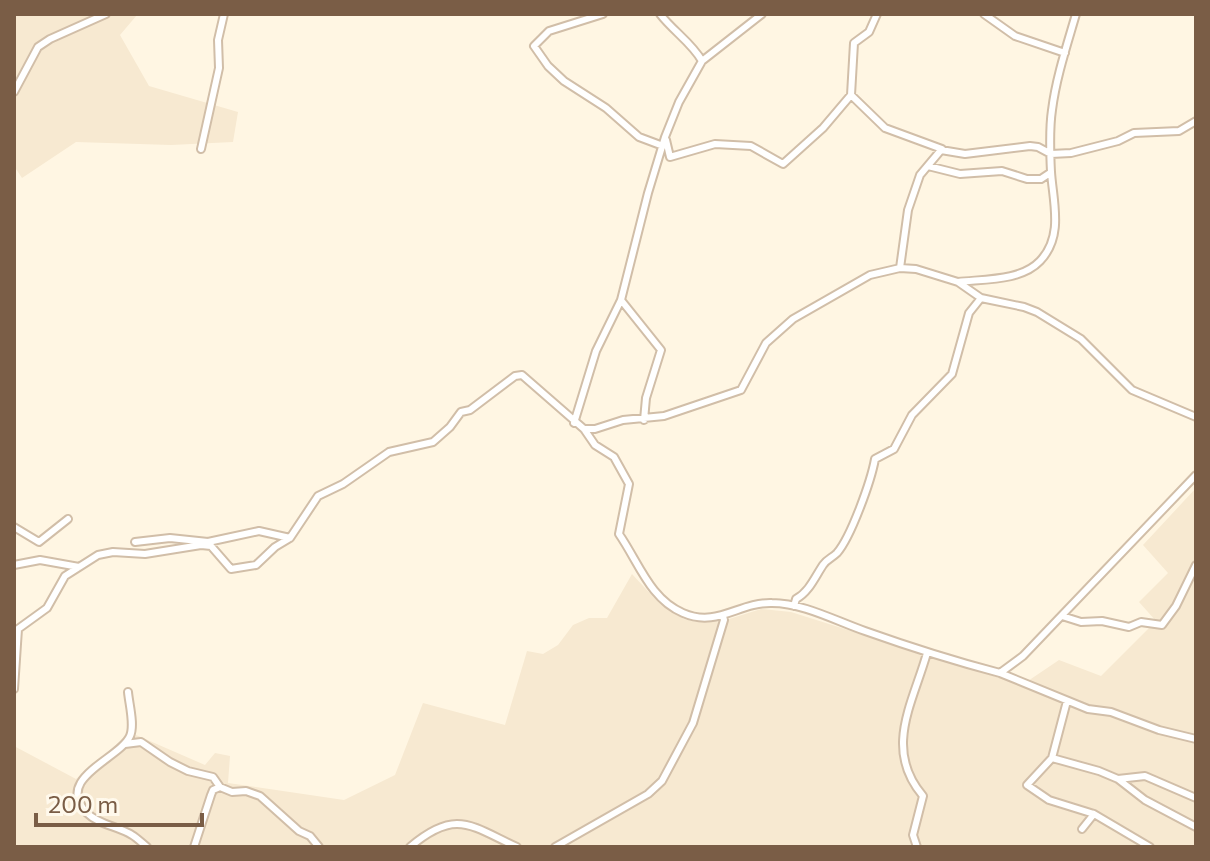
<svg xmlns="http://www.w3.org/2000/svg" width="1210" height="861" font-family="Commissioner,sans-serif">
	<rect width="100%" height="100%" fill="#fff6e3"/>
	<path fill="#f7e9d1" d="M 14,14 L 200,14 L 137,15 L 120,35 L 149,86 L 238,112 L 233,142 L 171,145 L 76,142 L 22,178 L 14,166 Z
		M 1196,488 L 1196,847 L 14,847 L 14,746 L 76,779 L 98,759 L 136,735 L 205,765 L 215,753 L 230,756 L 228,783 L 344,800 L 395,775 L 423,703 L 505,725 L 527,651 L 543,654 L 558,645 L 573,625 L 589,618 L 607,618 L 632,574 L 658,602 L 684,619 L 697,622 L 729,619 L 761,609 L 791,612 L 1022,685 L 1059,660 L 1101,676 L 1156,621 L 1139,602 L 1168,573 L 1143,545 Z"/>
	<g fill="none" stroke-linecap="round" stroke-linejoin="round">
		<defs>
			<path id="minor" d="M 603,14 L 549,31 L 534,46 L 548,66 L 564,81 L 606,108 L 639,137 L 663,146
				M 660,14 C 673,31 692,43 702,61
				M 984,14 L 1015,36 L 1065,53
				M 14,92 L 38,47 L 50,39 L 106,14
				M 851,95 L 885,128 L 942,149
				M 666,140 L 670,157 L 715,144 L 751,146 L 783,164 L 823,128 L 851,95 L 854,43 L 869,32 L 877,14
				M 201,149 L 219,68 L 218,40 L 224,14
				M 928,166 L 960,174 L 1002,171 L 1027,179 L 1041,179 L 1050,173
				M 900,268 L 908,210 L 920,175 L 941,150 L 965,154 L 1030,146 L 1038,147 L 1051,154 L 1071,153 L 1118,141 L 1134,133 L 1179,131 L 1196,121
				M 958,282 C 985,279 1021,281 1040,261 C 1064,236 1053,202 1051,172 C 1050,152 1049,130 1052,110 C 1056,78 1067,45 1076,14
				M 621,300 L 661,350 L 646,398 L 644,420
				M 574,423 L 596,351 L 621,300 L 648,193 L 665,137 L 679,102 L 702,61 L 762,14
				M 584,429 L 595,429 L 623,420 L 664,416 L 741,390 L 766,343 L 793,319 L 870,275 L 900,268 L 916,269 L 958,282 L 981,298 L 1024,307 L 1037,312 L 1081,339 L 1132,390 L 1196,417
				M 14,527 L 39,542 L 68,519
				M 135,542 L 170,538 L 208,542 L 259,531 L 290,538
				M 14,565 L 40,560 L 79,567
				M 794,606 L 796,599 C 809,592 815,577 823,565 C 827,559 832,558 837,553 C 851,537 871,481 875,459 L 894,449 L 912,415 L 952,374 L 969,313 L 981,298
				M 1062,616 L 1081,622 L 1102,621 L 1129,627 L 1141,622 L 1162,625 L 1176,606 L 1196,565
				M 1000,673 L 1088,709 L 1111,712 L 1159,730 L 1196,739
				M 14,689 L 18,629 L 47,608 L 65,576 L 98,555 L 113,552 L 145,554 L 201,545 L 211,546 L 231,569 L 256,565 L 275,547 L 290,538 L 318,496 L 343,484 L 389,452 L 433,442 L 450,427 L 461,412 L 470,410 L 515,376 L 522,375 L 584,429 L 595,445 L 614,457 L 629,484 L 619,534 C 639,563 650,599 683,613 C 717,628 739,602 772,603 C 803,603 836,621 865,631 C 910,647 954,661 1000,673 L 1023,656 L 1196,475
				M 128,692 C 129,704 135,725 130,736 C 120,759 53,778 87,813 C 99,825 118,826 132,835 C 137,838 142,843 147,847
				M 1067,701 L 1052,758 L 1027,785 L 1049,800 L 1094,814 L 1150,847
				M 125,744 L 141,742 L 170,762 L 188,771 L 213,777 L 220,787
				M 1052,758 L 1099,771 L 1118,779 L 1145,776 L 1196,798
				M 1118,779 L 1145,800 L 1196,827
				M 1082,829 L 1094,814
				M 194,847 L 211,795 L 213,790 L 220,787 L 232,792 L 246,791 L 260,796 L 299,831 L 310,836 L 319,847
				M 410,847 C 456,808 471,826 517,847
				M 555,847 L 648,794 L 662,781 L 693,723 L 724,620 L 723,616
				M 917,847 L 913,835 L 923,796 C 883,749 913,703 927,653"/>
		</defs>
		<use href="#minor" stroke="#d1bea8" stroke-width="10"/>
		<use href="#minor" stroke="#fff" stroke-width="6"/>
	</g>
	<rect width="1210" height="861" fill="none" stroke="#7a5d46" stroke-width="32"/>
	<path d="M36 813v12h166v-12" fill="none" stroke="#7a5d46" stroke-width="4"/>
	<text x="48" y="813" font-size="24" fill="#7a5d46" stroke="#fff9ec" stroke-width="6" paint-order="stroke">200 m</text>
</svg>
